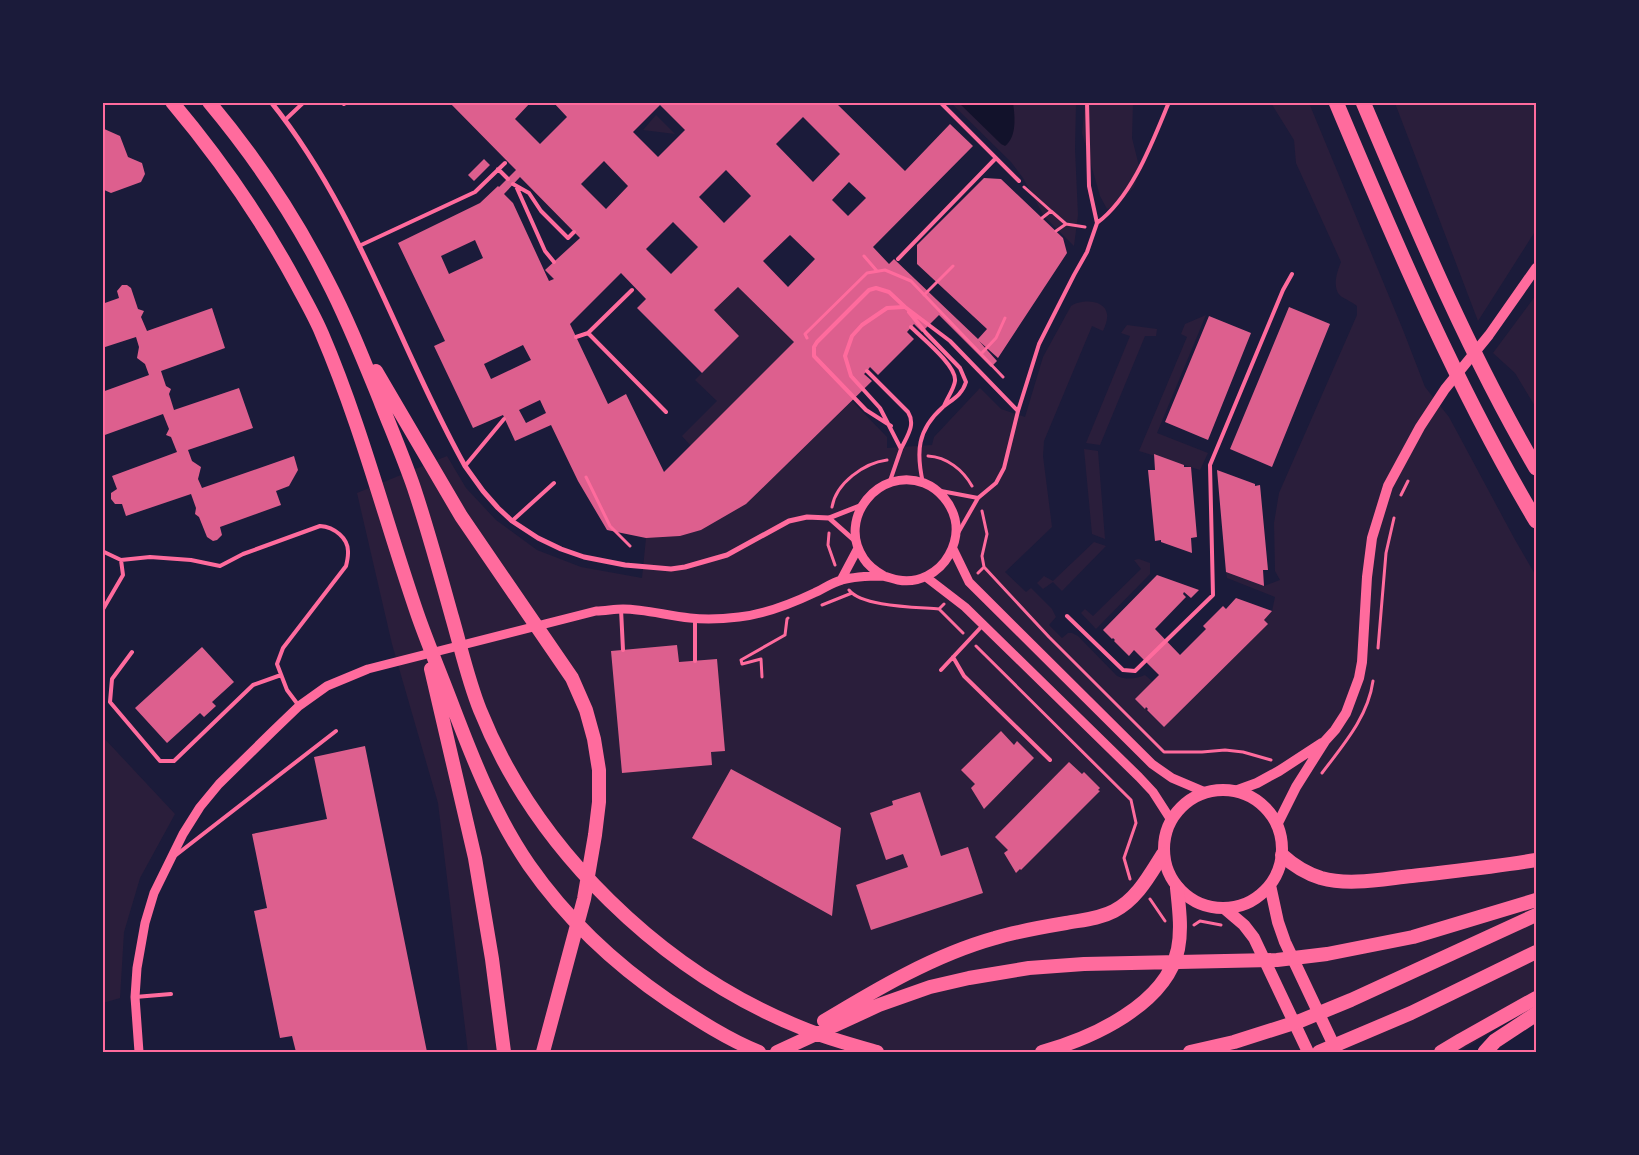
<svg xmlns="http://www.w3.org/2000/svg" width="1639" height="1155" font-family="Manrope,sans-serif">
	<rect width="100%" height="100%" fill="#1b1b3a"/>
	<path fill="#2a1e3b" d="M 951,103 L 1076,103 L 1075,149 L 1078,215 L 1074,246 L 1044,216 L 1023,178 L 1011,162 Z
		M 1085,103 L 1133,103 L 1132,138 L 1140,170 L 1134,187 L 1117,205 L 1107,209 L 1100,196 L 1082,133 Z
		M 1271,103 L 1309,103 L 1403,330 L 1425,387 L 1449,417 L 1514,538 L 1536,576 L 1536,1004 L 1459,1052 L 468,1052 L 438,803 L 392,644 L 357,493 L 447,456 L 466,488 L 496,520 L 537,550 L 581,567 L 642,578 L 646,538 L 680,536 L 701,530 L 746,504 L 852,401 L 887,437 L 887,448 L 932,445 L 934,437 L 980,388 L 1001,409 L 1025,417 L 1043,357 L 1071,306 C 1081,299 1105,299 1107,314 C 1108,320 1105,326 1103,331 L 1092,326 L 1044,441 L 1043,456 L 1052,527 L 1005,572 L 1026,592 L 1031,588 L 1052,609 L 1056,617 L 1049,625 L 1062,638 L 1068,633 L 1072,633 L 1078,636 L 1117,676 C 1127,680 1136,679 1145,675 L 1153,682 L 1145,708 L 1146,707 L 1147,711 L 1164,727 L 1267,624 L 1264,620 L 1272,611 L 1275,597 L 1227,578 L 1226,572 L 1264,586 L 1280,580 L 1275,571 L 1274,523 L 1279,493 L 1357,315 L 1357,306 C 1352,302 1347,300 1342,297 C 1331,289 1337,272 1341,262 L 1296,163 L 1294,140 Z
		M 1395,103 L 1536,103 L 1536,230 L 1478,321 Z
		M 656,115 L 675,134 L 643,130 Z
		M 738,287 L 794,342 L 691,446 L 682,436 L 717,401 L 695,380 L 739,336 L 714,310 Z
		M 1536,295 L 1536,408 L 1515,373 L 1493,353 Z
		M 1206,315 L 1157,433 L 1208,453 L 1200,470 L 1139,451 L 1187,337 L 1181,334 L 1185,324 Z
		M 1127,325 L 1157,329 L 1156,336 L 1145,336 L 1100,445 L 1086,443 L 1130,336 L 1121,333 Z
		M 1084,449 L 1098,451 L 1105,539 L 1092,534 Z
		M 1094,542 L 1106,546 L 1062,591 L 1053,582 L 1043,589 L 1037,583 L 1044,576 L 1053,581 Z
		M 1139,559 L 1150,563 L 1150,574 L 1096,629 L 1081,613 L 1085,609 L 1093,616 L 1141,569 L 1134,560 Z
		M 102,736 L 175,814 L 140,878 L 124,932 L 120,998 L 103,1003 Z"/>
	<path fill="#12122b" d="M 959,103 L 1013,103 C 1015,116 1017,137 1005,146 L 1001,144 Z"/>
	<path fill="#dd5f8e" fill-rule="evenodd" d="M 449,102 L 531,102 L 515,119 L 540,144 L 567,117 L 553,102 L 734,102 L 735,104 L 737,102 L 835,102 L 905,171 L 950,124 L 973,146 L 873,247 L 889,264 L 894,259 L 978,339 L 987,329 L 917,264 L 917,245 L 984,178 L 1001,179 L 1063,238 L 1067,253 L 998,358 L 979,341 L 997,361 L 991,367 L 939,315 L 922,332 L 914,324 L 907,332 L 914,339 L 878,375 L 870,367 L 867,371 L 864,374 L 872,381 L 746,504 L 701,530 L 680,536 L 646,538 L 607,530 L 578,481 L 551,425 L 515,441 L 503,415 L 473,428 L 434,346 L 445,341 L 398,243 L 480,203 L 498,186 L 499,187 L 516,170 ZM 660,105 L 685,130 L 658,157 L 633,132 ZM 803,117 L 840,154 L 813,182 L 776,144 ZM 604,161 L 628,186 L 606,209 L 581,184 ZM 726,170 L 751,196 L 724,223 L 699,197 ZM 520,177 L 580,238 L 545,270 L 554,279 L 549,281 L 513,203 L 504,194 ZM 849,182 L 866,198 L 848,216 L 832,200 ZM 673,222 L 698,247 L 671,274 L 646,249 ZM 790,235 L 815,259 L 788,287 L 763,261 ZM 475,240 L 483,258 L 449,274 L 441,256 ZM 621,273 L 646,299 L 637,308 L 702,373 L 739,336 L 714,310 L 738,287 L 794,342 L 664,472 L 626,394 L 608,404 L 570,324 ZM 523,345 L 531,360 L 491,379 L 484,364 ZM 540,400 L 546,413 L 526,423 L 519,410 Z
		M 102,128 L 120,136 L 128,157 L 142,163 L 145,174 L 141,182 L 111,193 L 102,189 Z
		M 484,159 L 490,165 L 474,181 L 468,175 Z
		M 122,285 L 127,285 L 131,288 L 138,309 L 144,311 L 141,317 L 147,331 L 212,308 L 225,348 L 161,371 L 166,386 L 171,389 L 169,394 L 174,410 L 239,388 L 253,428 L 188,450 L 192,461 L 201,467 L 198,479 L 202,488 L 294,456 L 298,470 L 289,486 L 276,491 L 281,505 L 220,527 L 222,535 L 217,540 L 213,541 L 207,537 L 199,517 L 195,514 L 196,508 L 191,494 L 126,516 L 122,504 L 115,504 L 111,499 L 111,493 L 117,489 L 112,476 L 177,452 L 171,437 L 166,435 L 169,429 L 163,414 L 102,436 L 102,392 L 149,375 L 145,364 L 137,358 L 139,347 L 136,337 L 102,348 L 102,304 L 119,298 L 117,291 Z
		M 1289,307 L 1330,324 L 1272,467 L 1230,449 Z
		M 1209,316 L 1251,333 L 1208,440 L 1165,422 Z
		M 1154,454 L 1184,465 L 1184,467 L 1191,467 L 1197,537 L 1191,538 L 1192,553 L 1161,542 L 1161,540 L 1155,541 L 1148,470 L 1155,470 Z
		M 1217,470 L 1255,484 L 1255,486 L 1260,485 L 1268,570 L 1263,570 L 1264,586 L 1226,572 Z
		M 1157,575 L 1199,590 L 1191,598 L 1184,592 L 1183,594 L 1186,597 L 1155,629 L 1180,655 L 1206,629 L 1203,626 L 1223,606 L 1226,609 L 1236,598 L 1272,611 L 1264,620 L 1268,624 L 1164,727 L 1147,710 L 1148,709 L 1146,707 L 1145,709 L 1135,699 L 1159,675 L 1134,650 L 1129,656 L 1114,641 L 1115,640 L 1113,638 L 1112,639 L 1103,630 Z
		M 677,645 L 679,662 L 717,659 L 725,751 L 711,752 L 712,765 L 622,773 L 611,651 Z
		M 202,647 L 234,682 L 212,702 L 216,706 L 204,717 L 200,713 L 167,743 L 135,708 Z
		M 1001,731 L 1014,745 L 1017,741 L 1034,758 L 984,809 L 971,788 L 975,784 L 961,770 Z
		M 365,746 L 427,1052 L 296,1052 L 292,1036 L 280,1038 L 254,911 L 267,908 L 252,834 L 327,819 L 314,757 Z
		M 1069,762 L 1082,774 L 1084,772 L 1100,788 L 1098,790 L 1100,791 L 1021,870 L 1020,869 L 1016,873 L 1004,853 L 1008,850 L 995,837 Z
		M 731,769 L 841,828 L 832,916 L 692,838 Z
		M 920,792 L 941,856 L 968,847 L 983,893 L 871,930 L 856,885 L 908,867 L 903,854 L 886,860 L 870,813 L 893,805 L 892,801 Z"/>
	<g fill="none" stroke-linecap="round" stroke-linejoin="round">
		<path stroke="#ff6b9d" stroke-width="3" d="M 1024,187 L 1051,211 L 1042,218
			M 1051,211 L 1066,224 L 1056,231
			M 1066,224 L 1085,227
			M 864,256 L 877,271
			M 924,295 L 953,266
			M 807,338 L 805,334 L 867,273 L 885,270 L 911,281 L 1003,377
			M 981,354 L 996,338 L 1005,318
			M 928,456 C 947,457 963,470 972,486
			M 586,477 L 610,526 L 630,546
			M 1401,495 L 1408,481
			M 832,507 C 836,483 864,463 887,460
			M 982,511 L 987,534 L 982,556 L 984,567 L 1049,637 L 1164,752 L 1202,752 L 1225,750 L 1243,752 L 1271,760
			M 829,533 L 828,545 L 835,565
			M 978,573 L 984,567
			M 849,590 C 862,607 918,607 939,609 L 944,604
			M 822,605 L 852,593
			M 939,609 L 963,633
			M 976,646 L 1131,800 L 1136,823 L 1124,858 L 1130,879
			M 1378,648 L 1386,553 L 1394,518
			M 762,677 L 761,659 L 742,664 L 741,660 L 785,635 L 787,619 L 788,618
			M 1322,773 C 1343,745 1368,717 1373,681
			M 1150,899 L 1165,921
			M 1194,925 L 1200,921 L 1221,925"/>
		<path stroke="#ff6b9d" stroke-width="4" d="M 343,102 L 344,104
			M 940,102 L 1019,181
			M 285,120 L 304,102
			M 498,169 L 508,179
			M 513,184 L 529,193 L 541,211 L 568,238 L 574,232
			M 516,186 L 545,251 L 554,262
			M 1097,223 C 1132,197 1152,143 1169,102
			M 359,246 L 475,192 L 505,163
			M 898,259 L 996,158
			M 632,290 L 588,333 L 666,412
			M 909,312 L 926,333 L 960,368 L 966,382 C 962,395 953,399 943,407 C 917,430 916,452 923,483
			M 911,327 C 922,338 957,366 955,381 C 954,389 947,398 944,406
			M 576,337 L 588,333
			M 867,371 L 908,412 C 916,425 907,436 901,449
			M 891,426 L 866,410 L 814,356 L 814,347 L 817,342 L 869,290 L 876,288 L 889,292 L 905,307 L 950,341 L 1018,411
			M 465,466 L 504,419
			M 890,481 L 901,449 L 880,408 L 851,376 L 845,356 L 852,336 L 862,325 L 887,308 L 904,307
			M 941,491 L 978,498
			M 512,521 L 554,483
			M 958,533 L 978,498 L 996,483 L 1004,468 L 1018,411 L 1039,344 L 1074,275 L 1087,252 L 1097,223 L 1089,186 L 1087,102
			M 102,551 L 121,560 L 150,557 L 191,560 L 220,566 L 243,554 L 320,526 C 334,527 349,538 348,553 C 348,557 347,562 346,566 L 283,648 L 277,664 L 287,690 L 299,706
			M 621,609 L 623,650
			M 102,611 L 123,575 L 121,560
			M 1067,616 L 1123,670 L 1135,671 L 1213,595 L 1210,465 L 1283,290 L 1292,274
			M 695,618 L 695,661
			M 132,652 L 112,679 L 110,702 L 160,761 L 174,761 L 253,685 L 281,675
			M 953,657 L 964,676 L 1050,760
			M 941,670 L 983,625
			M 176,855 L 336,731
			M 135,997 L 171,994"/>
		<path stroke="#ff6b9d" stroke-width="5" d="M 271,102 C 358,210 398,346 465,466 L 483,491 L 498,508 L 512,521 L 538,538 L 561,549 L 584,557 L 625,565 L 671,569 L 685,567 L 727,555 L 789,521 L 807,517 L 829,518 L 862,505
			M 829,518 L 855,541"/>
		<path stroke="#ff6b9d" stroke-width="9" d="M 953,549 L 969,582 L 1152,764 L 1172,778 L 1205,792
			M 926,577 L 965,607 L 1139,777 L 1153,792 L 1171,820
			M 841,580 L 858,548
			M 139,1052 L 135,997 L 137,968 L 145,923 L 154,893 L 183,834 L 200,807 L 219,784 L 273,731 L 299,706 L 327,686 L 368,669 L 596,611 C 605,611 614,609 623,609 C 645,609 668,616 690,618 C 707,620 723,619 739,617 C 765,614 791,604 814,593 C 823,589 833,582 842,580 C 852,577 873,576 883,576 C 888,577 893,579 898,580 C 918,584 939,573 949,555 C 955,544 958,532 955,519 C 951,503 939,489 924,483 C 879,466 836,519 864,559 C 869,567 877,572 884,576"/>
		<path stroke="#ff6b9d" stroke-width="10" d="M 1235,791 L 1257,783 L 1279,771 L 1322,743
			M 1277,825 L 1296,787 L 1325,741 L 1335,730 L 1346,713 L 1359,678 L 1362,662 L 1367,577 L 1372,538 L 1388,486 L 1420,427 L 1445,389 L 1489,335 L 1536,268"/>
		<path stroke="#ff6b9d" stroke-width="12" d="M1164 849a59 59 0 1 1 118 0a59 59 0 1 1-118 0Z
			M 1270,885 L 1278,922 L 1285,942 L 1337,1052
			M 1224,908 L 1244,925 L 1254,938 L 1308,1052"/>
		<path stroke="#ff6b9d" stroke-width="14" d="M 172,102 C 220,159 261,218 296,283 C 305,300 315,317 322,334 C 361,425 385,520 417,613 C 427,642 439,670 450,699 C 472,757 494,814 529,865 C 566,918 616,965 669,1001 C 698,1020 727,1039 759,1052
			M 209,102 C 255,157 295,217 327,280 C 348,320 364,361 381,403 C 392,431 404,459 414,488 C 428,530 440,574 452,617 C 461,648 468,680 480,710 C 536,850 662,972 802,1028 C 826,1038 852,1045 877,1052
			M 376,371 L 461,516 L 572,678 L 586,710 L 594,739 L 599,770 L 599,802 L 595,835 L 584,899 L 543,1052
			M 431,669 L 475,858 L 492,959 L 504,1052
			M 1282,855 C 1294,866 1305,873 1321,878 C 1349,886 1383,879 1412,876 C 1453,871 1495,867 1536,860
			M 824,1021 C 877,989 934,955 995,938 C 1018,931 1042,927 1066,923 C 1082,920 1099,919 1114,911 C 1137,899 1149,876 1163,854
			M 777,1052 L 879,1005 L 930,987 L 969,978 L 1029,968 L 1084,964 L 1277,960 L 1327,954 L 1413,937 L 1536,900
			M 1042,1052 C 1092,1038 1166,1005 1178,949 C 1182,929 1179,908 1177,888
			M 1190,1052 L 1234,1042 L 1300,1021 L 1351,1000 L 1536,915
			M 1319,1052 L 1411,1013 L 1536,952
			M 1441,1052 L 1461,1040 L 1536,998"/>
		<path stroke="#ff6b9d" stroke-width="15" d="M 1336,102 C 1396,245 1457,388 1536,521
			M 1363,102 C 1416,227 1468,352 1536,468
			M 1485,1052 L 1495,1041 L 1536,1014"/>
	</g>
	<rect width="1639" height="1155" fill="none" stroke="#1b1b3a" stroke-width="208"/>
	<rect x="104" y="104" width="1431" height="947" fill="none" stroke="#ff6b9d" stroke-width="2"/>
</svg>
